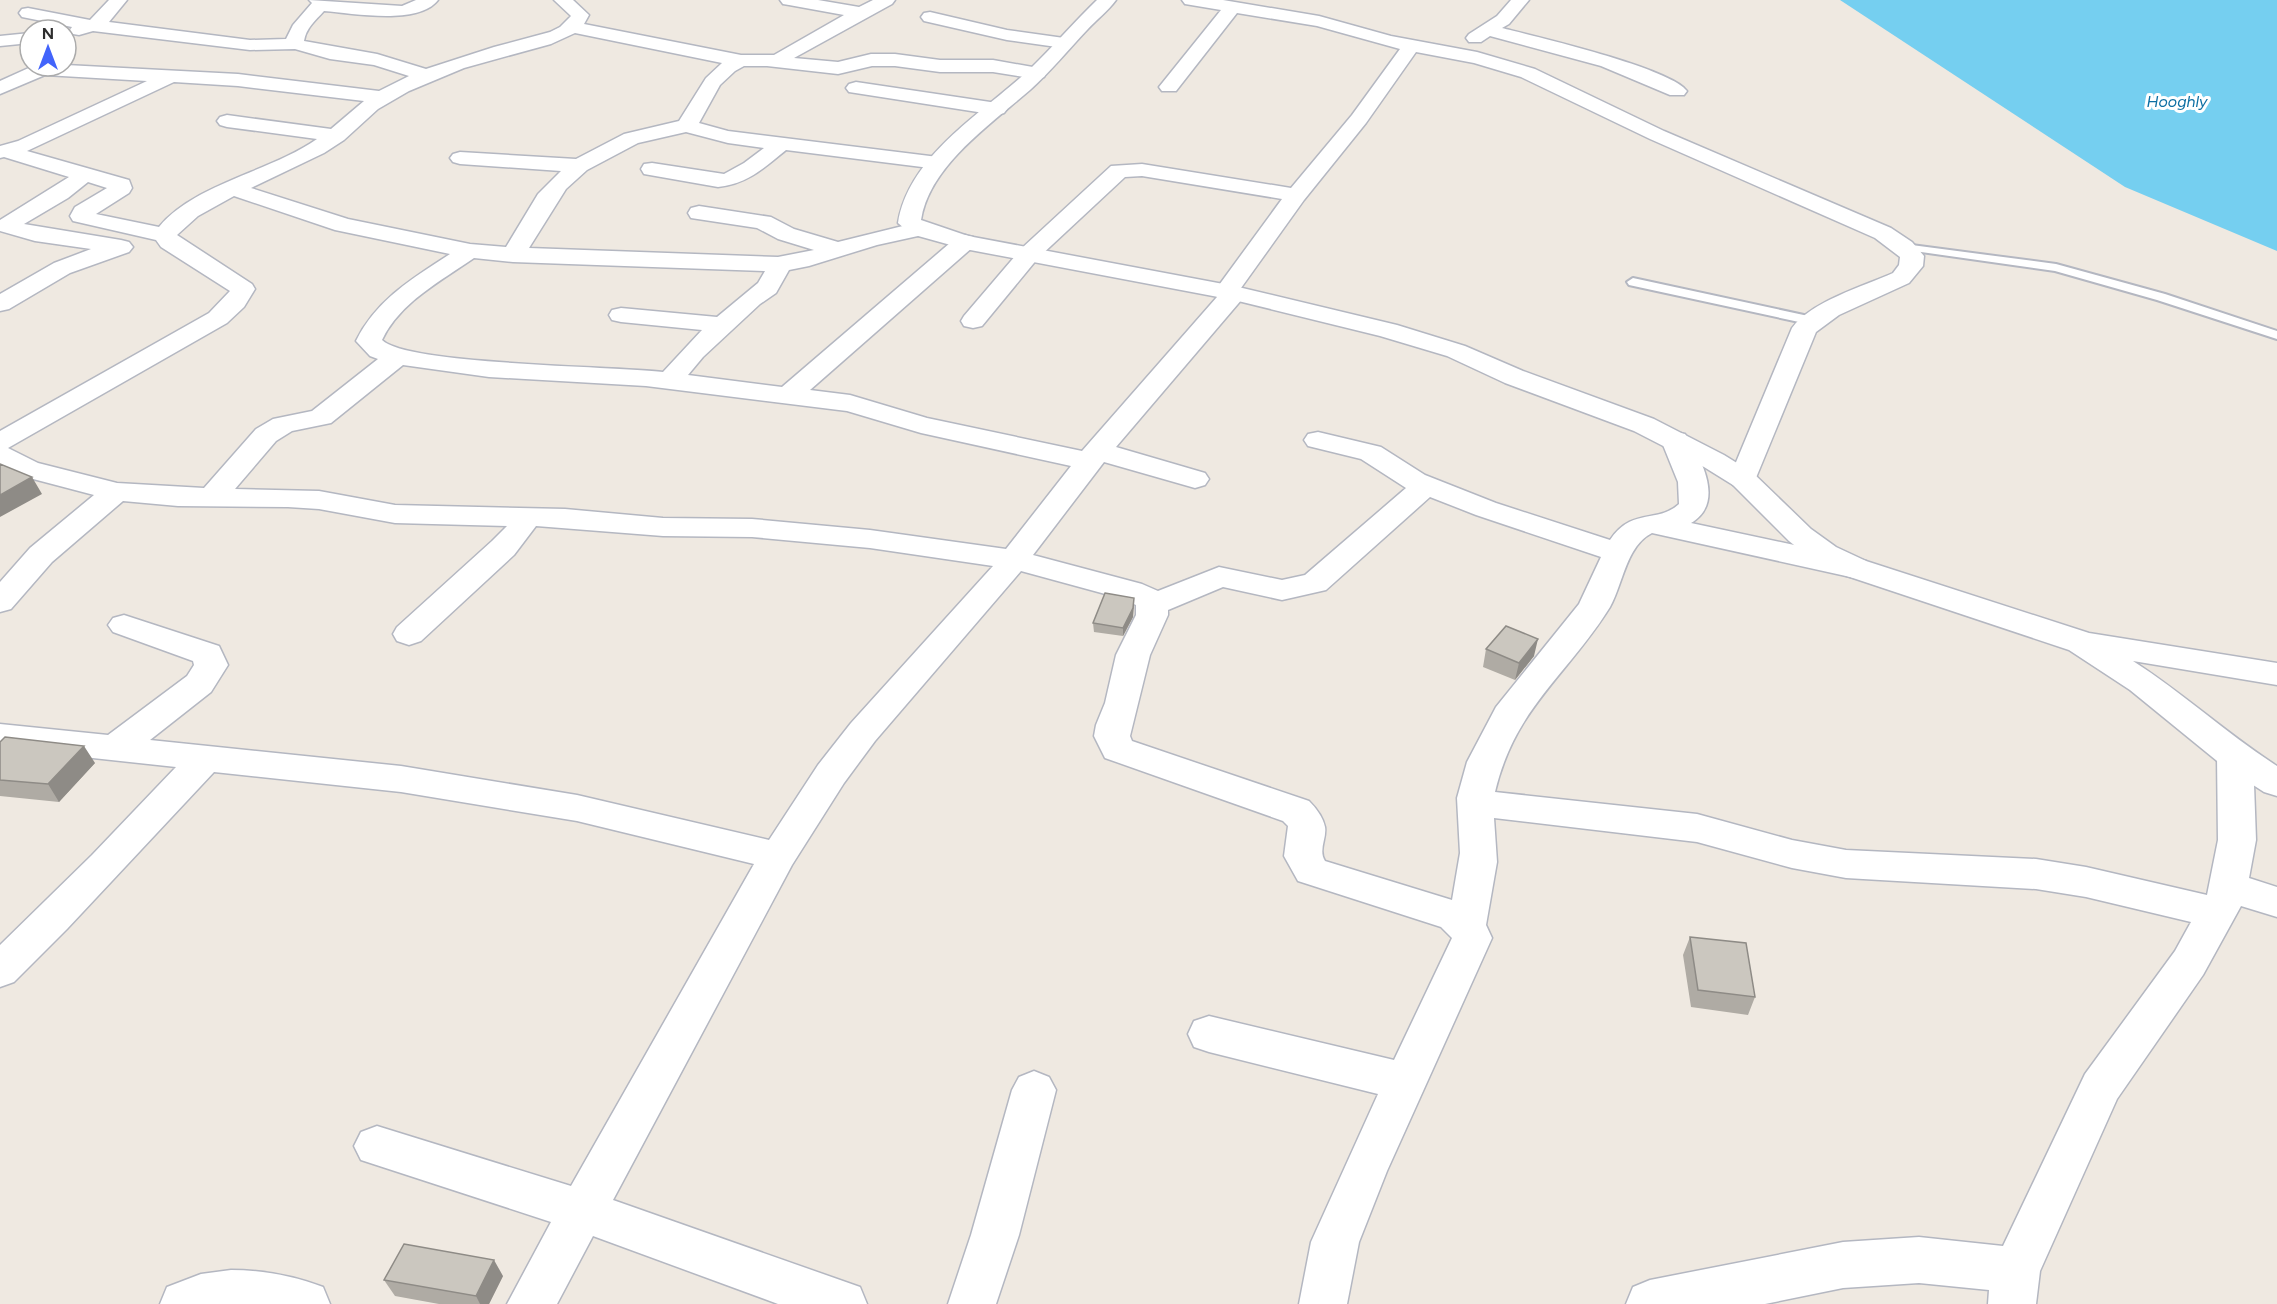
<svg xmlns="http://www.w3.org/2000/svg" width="2277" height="1304" font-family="Figtree,sans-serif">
	<rect width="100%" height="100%" fill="#efe9e1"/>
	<path fill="#75cff0" d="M 1840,0 L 2277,0 L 2277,251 L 2125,187 Z"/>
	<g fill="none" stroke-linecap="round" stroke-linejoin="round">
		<defs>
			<path id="lane" d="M 1904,244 L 2056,264 L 2165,294 L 2277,331 L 2277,339 L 2157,300 L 2055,271 L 1900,249 L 1898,247 Z
				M 1633,278 L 1813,317 L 1819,321 L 1813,325 L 1629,285 L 1627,282 Z"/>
			<path id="street" d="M 109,0 L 127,0 L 109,22 L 250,40 L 286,39 L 293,25 L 312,3 L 309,0 L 402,6 L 416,0 L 438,0 C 418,26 352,13 324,11 C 315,21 306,28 304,41 L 377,54 L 426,69 L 494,47 L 550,32 L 560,27 L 571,16 L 554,0 L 573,0 L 589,15 L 584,24 L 741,55 L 774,55 L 844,15 L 789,5 L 783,4 L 780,0 L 818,0 L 859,7 L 873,0 L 895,0 L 892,4 L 794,58 L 838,62 L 871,54 L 895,54 L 940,60 L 993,60 L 1044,69 L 1046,73 L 1044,77 L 1037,79 L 993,72 L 940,72 L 895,66 L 872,66 L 838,74 L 767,66 L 744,66 L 735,71 L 720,85 L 699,123 L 728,131 L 938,157 L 945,159 L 949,163 L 945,167 L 938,169 L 786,150 C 764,168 747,184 718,187 L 644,174 L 641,169 L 644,164 L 652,163 L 724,174 L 744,163 L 764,148 L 728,143 L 686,132 L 638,143 L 587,170 L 566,189 L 529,248 L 778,257 L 814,250 L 778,239 L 757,228 L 691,218 L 688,213 L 691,208 L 699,206 L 771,217 L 794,229 L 838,242 L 919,222 L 927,224 L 930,229 L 927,234 L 877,245 L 809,266 L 789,270 L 776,293 L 760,304 L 703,357 L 688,375 L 782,387 L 957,237 L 965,235 L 973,237 L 977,242 L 973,247 L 810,390 L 850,395 L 927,418 L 1082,451 L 1217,297 L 1214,292 L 1282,199 L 1142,176 L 1125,177 L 1038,258 L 982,326 L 973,328 L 964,326 L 961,321 L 964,316 L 1022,248 L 1111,166 L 1142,164 L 1291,188 L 1352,115 L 1400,49 L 1317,26 L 1237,13 L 1176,91 L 1162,91 L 1159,87 L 1221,10 L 1185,4 L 1182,0 L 1223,0 L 1319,16 L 1391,36 L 1477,52 L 1535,69 L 1664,131 L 1891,228 L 1912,242 L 1924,256 L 1923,266 L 1909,283 L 1839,315 L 1816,332 L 1753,485 L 1743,488 L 1733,485 L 1729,479 L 1792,328 C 1810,302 1864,286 1893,273 L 1899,265 L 1900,257 L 1875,238 L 1650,139 L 1521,77 L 1474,63 L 1416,52 L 1366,123 L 1304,200 L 1241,288 L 1246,293 L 1243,298 L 1116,447 L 1205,473 L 1209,479 L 1205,485 L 1195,488 L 1104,462 L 1033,555 L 1142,584 L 1158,591 L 1219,567 L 1282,580 L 1305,575 L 1406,488 L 1361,459 L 1308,446 L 1304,440 L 1308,434 L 1318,432 L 1381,447 L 1425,475 L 1496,503 L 1610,540 C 1632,507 1657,524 1679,504 L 1678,482 L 1661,440 L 1665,434 L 1675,432 L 1685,434 C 1702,459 1725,503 1691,523 L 1855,558 L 1866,561 L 1870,568 L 1866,575 L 1855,578 L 1652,533 C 1626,546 1623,584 1610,607 C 1568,675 1515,707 1495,792 L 1697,814 L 1792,840 L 1846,850 L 2036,859 L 2086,867 L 2207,895 L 2218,840 L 2217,756 L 2222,747 L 2235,743 L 2248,747 L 2253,756 L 2256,840 L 2249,878 L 2277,887 L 2277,917 L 2241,906 L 2203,975 L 2117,1099 L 2040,1271 L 2036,1304 L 1988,1304 L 1989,1290 L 1919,1283 L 1843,1288 L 1765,1304 L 1626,1304 L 1633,1287 L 1650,1280 L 1843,1242 L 1919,1237 L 2003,1246 L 2085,1074 L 2175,951 L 2191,922 L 2086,897 L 2036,889 L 1846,878 L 1792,868 L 1697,842 L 1494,818 L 1497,862 L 1486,925 L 1492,938 L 1387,1171 L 1359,1242 L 1347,1304 L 1299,1304 L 1311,1242 L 1378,1094 L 1209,1052 L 1194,1047 L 1188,1034 L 1194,1021 L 1209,1016 L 1394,1060 L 1452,938 L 1441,927 L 1298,881 L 1284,856 L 1288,826 L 1283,821 L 1105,758 L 1094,736 L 1096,725 L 1105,703 L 1116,655 L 1136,615 L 1136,605 L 1120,598 L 1021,571 L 875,741 L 844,783 L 792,865 L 613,1200 L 860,1287 L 867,1304 L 778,1304 L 593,1236 L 557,1304 L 507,1304 L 551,1222 L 361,1160 L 354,1146 L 361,1132 L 377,1126 L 571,1186 L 754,864 L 577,821 L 401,792 L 214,772 L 67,929 L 14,982 L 0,987 L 0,945 L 92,855 L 176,767 L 0,748 L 0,724 L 108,735 L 187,676 L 194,665 L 193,661 L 113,632 L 108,625 L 113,618 L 124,615 L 219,646 L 228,665 L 211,692 L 150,740 L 401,766 L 577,795 L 769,840 L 818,765 L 851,723 L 993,566 L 870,548 L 752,537 L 663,536 L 536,526 L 514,555 L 421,641 L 409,645 L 397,641 L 393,634 L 397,627 L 492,541 L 507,526 L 395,523 L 319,509 L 288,507 L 178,506 L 123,501 L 52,562 L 11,609 L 0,612 L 0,582 L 30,548 L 94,495 L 18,475 L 0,466 L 0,431 L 209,313 L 230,291 L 161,247 L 156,240 L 73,221 L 70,216 L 75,207 L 107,188 L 88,182 L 68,198 L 24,224 L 121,240 L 129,242 L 133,247 L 129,252 L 70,273 L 9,309 L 0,311 L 0,294 L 54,263 L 91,249 L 35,241 L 0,231 L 0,220 L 69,177 L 4,157 L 0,158 L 0,146 L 18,141 L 147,81 L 45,75 L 0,94 L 0,81 L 33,66 L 66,65 L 238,74 L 379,91 L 409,76 L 374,65 L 330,59 L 295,49 L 250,50 L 93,31 L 79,35 L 73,34 L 70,30 L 72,27 L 22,17 L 19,13 L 22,9 L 28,8 L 90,20 ZM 575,33 L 722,63 L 706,78 L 679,121 L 624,134 L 576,159 L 460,152 L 453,154 L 450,158 L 453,162 L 460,164 L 561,171 L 538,194 L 506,247 L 470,244 L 348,219 L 251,188 L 324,153 L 344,140 L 378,109 L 409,91 L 464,68 L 551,44 ZM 174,82 L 238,86 L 364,101 L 331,129 L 227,115 L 220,117 L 217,121 L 220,125 L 227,127 L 317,139 C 272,171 194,184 159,227 L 96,214 L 129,193 L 132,188 L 129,180 L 27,151 ZM 234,196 L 335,230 L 450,254 C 413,278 376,300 356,341 L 370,356 L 378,359 L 312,411 L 273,419 L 256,429 L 204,488 L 117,483 L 38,463 L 8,448 L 227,323 L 244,307 L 255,289 L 252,284 L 177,235 L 198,216 ZM 474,258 L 513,262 L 765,271 L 758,283 L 717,317 L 621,308 L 612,310 L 609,315 L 612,320 L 621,322 L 702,330 L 663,372 C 615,366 407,365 382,340 C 400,302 441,281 474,258 ZM 403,365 L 489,377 L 646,386 L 847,411 L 921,433 L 1071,466 L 1006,549 L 870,530 L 752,519 L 663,518 L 565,509 L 395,505 L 319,491 L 235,489 L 276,441 L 292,431 L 331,423 ZM 1430,497 L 1476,515 L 1601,557 L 1579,604 L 1496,707 L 1467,762 L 1457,798 L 1460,853 L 1452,900 L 1325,861 C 1318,850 1327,838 1325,827 C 1323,817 1316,808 1309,801 L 1132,741 L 1130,736 L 1150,655 L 1168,615 L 1168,610 L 1223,587 L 1282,600 L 1326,590 Z
				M 1511,0 L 1529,0 L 1509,24 L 1502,28 C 1534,36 1671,68 1687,91 L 1684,95 L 1670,95 L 1601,66 L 1490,36 L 1481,42 L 1469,42 L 1466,38 L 1469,34 L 1497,16 Z
				M 930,12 L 1007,30 L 1064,38 L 1070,39 L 1073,43 L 1070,47 L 1064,48 L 1007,40 L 924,21 L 921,17 L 924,13 Z
				M 30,33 L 30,43 L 0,46 L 0,36 Z
				M 856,82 L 997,103 L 1004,105 L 1007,109 L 1004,113 L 997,115 L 849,92 L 846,88 L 849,84 Z
				M 1034,1071 L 1049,1077 L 1056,1090 L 1019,1235 L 996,1304 L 948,1304 L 971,1235 L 1012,1090 L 1019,1077 Z
				M 231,1270 C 262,1270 294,1276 323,1287 L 330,1304 L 160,1304 L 167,1287 L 201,1274 Z"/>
			<path id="secondary" d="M 1097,0 L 1116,0 C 1108,11 1096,20 1087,30 C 1068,50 1051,71 1030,90 C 991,124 929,166 921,220 L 968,236 L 1234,286 L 1397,325 L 1465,346 L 1523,371 L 1654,419 L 1724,455 L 1753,473 L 1811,529 L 1836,547 L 1866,561 L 2089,633 L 2277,663 L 2277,685 L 2133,661 C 2183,693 2227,734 2277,766 L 2277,796 L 2264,792 L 2222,765 L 2130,690 L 2069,650 L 1844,575 L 1814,561 L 1789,541 L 1733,485 L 1704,467 L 1634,431 L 1505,383 L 1447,356 L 1380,336 L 1234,300 L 965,249 L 911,234 L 898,223 C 909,155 983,113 1030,69 C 1053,47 1074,22 1097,0 Z"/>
		</defs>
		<use href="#lane" stroke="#b4b7c1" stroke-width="4"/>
		<use href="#street" stroke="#b4b7c1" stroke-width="3"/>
		<use href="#secondary" stroke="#b4b7c1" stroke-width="3"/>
		<use href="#lane" fill="#fff" fill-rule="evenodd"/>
		<use href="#street" fill="#fff" fill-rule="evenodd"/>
		<use href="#secondary" fill="#fff" fill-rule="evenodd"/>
	</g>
	<path fill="#afaba4" d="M 1134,606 L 1133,617 L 1123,636 L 1094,632 L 1093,623 Z
		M 1486,649 L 1534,656 L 1515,680 L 1483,667 Z
		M 0,742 L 95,763 L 59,802 L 0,796 Z
		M 1690,937 L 1755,997 L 1748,1015 L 1691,1007 L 1683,955 Z
		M 503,1276 L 489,1304 L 439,1304 L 395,1296 L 384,1280 Z"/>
	<path fill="#8e8b86" d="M 32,477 L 42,494 L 0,517 L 0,495 Z
		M 1134,598 L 1133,617 L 1123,636 L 1123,628 Z
		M 1538,639 L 1534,656 L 1515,680 L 1519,663 Z
		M 84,746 L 95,763 L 59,802 L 48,784 Z
		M 494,1260 L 503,1276 L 489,1304 L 480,1304 L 476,1296 Z"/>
	<path fill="#cbc7bf" stroke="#8e8b86" stroke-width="1.5" d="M 0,464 L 32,477 L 0,495 Z
		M 1105,593 L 1134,598 L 1133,608 L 1123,628 L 1093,623 Z
		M 1506,626 L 1538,639 L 1519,663 L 1486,649 Z
		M 5,737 L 84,746 L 48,784 L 0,780 L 0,742 Z
		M 1690,937 L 1746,943 L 1755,997 L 1698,990 Z
		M 404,1244 L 494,1260 L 476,1296 L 384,1280 Z"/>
	<g text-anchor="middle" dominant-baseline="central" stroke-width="6" stroke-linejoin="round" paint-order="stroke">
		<g font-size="16" font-style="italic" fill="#0d6fa3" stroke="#fff">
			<text x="2177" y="101">Hooghly</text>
		</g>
	</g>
	<g transform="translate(48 48)"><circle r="28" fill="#ffffff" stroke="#ababab" stroke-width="1.5"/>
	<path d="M0-4.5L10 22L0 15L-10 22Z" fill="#4264fb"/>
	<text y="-9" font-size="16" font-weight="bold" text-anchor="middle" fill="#2e2e2e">N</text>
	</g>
</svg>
